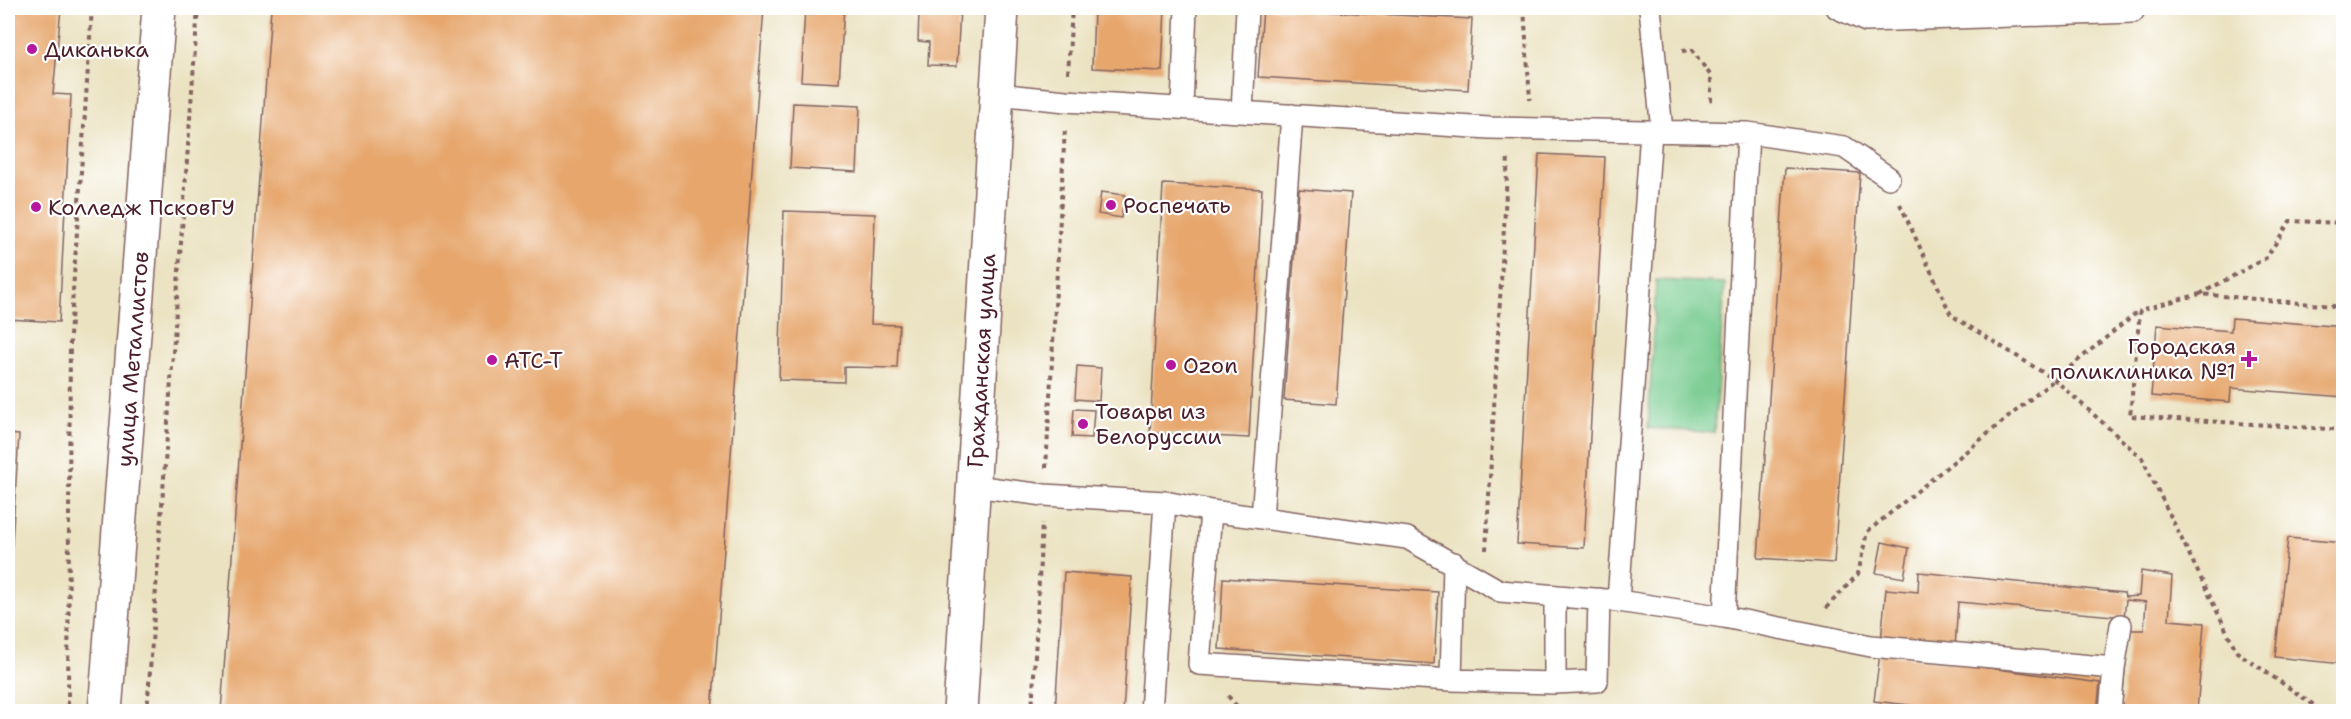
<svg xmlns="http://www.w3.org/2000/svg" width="2351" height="719" font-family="'Shantell Sans',sans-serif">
	<rect width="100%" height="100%" fill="#fff"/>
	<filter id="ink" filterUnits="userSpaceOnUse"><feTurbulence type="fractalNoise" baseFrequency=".0167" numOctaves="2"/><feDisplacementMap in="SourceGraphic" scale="12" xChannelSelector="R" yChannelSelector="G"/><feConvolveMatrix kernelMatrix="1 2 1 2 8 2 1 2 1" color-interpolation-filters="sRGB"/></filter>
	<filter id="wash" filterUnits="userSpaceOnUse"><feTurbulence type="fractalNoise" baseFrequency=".008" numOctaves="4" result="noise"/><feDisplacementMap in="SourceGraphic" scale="24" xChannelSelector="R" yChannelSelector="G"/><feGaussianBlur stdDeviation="1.35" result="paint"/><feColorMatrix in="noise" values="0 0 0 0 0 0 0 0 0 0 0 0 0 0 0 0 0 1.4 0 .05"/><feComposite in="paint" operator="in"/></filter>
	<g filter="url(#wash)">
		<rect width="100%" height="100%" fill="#ebe2c1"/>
		<path fill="#77cb8f" stroke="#60755d" stroke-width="1.5" d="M 1656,280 L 1725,283 L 1714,433 L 1648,428 Z"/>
		<g id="blocks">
			<path fill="#e6a66c" d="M 8,8 L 61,8 L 53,94 L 71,95 L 59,322 L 8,319 Z
				M 271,8 L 764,8 L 712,712 L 221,712 Z
				M 805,8 L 844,8 L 839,83 L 801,81 Z
				M 930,8 L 960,8 L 957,66 L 928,65 L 929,42 L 918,41 L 919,12 L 930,12 Z
				M 1094,8 L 1165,8 L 1162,71 L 1092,68 Z
				M 1263,8 L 1472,19 L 1468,90 L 1258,77 Z
				M 793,103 L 860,106 L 857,172 L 790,168 Z
				M 1539,154 L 1605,157 L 1584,548 L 1517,544 Z
				M 1785,168 L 1860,173 L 1834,563 L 1758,558 Z
				M 1163,184 L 1262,189 L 1249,438 L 1150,433 Z
				M 1299,189 L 1351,193 L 1336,404 L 1284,400 Z
				M 1101,192 L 1125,195 L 1121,218 L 1098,214 Z
				M 784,211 L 875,214 L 871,324 L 899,325 L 897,368 L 844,367 L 844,382 L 779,380 Z
				M 2232,318 L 2344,327 L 2344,397 L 2231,388 L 2230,402 L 2151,396 L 2157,325 L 2231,331 Z
				M 1077,366 L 1101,368 L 1099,401 L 1075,399 Z
				M 1074,409 L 1094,410 L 1092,438 L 1072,437 Z
				M 8,434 L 19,435 L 11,558 L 8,557 Z
				M 2288,538 L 2344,543 L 2342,664 L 2275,657 Z
				M 1882,542 L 1909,548 L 1904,578 L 1876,573 Z
				M 2141,571 L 2172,576 L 2169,620 L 2204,623 L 2197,712 L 2121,712 L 2129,630 L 2144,630 L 2146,602 L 2126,600 L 2124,617 L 1958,602 L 1955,648 L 1881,641 L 1886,589 L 1918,592 L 1919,572 L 2124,593 L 2125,597 L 2139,596 Z
				M 1064,572 L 1132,577 L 1123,712 L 1055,712 Z
				M 1223,578 L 1438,592 L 1434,664 L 1219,649 Z
				M 1880,653 L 2100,683 L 2097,712 L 1971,712 L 1874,701 Z"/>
		</g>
	</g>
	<g filter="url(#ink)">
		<use href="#blocks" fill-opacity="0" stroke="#826360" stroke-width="1.5"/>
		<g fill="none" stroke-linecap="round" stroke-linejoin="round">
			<defs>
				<path id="lane" d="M 1650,8 L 1662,131
					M 1837,8 L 1866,21 L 2133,12 L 2132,8
					M 997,94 L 1066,101 L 1489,128 L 1748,133 L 1724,617 L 1618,601 L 1500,591 L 1407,538 L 1211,511 L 1165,502
					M 1182,108 L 1186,8
					M 1242,112 L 1247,8
					M 1748,133 L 1844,147 L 1889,178
					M 974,486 L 1044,495 L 1165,502 L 1151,712
					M 1211,511 L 1199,664 L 1451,680 L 1454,563
					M 1262,518 L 1292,115
					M 1555,596 L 1555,683 L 1597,681 L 1599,599
					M 1618,601 L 1651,131
					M 1724,617 L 1871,646 L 2114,668 L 2110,712
					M 2114,668 L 2121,625
					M 1451,680 L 1555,683"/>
				<g id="street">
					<path id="s1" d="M 105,712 L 159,8"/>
				</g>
				<g id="secondary">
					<path id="s2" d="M 960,712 L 1002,8"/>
				</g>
			</defs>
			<use href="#lane" stroke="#826360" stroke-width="24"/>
			<use href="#street" stroke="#826360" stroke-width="36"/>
			<use href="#secondary" stroke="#826360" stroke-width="36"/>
			<path stroke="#826360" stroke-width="4" stroke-dasharray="4.5 4.5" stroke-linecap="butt" d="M 1524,8 L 1530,100
				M 1682,51 L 1692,50 L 1711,76 L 1711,104
				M 1068,73 L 1072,8
				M 1900,204 L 1951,315 L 2055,380 L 2142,458 L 2237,652 L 2324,712
				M 2200,294 L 2266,258 L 2290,221 L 2344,223
				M 2344,307 L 2200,294 L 2140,310 L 2130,416 L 2344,430
				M 1046,468 L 1065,128
				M 1486,550 L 1508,156
				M 1826,608 L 1858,574 L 1867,532 L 2140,310
				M 1228,696 L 1242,712
				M 68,705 L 70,336 L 92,8
				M 147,712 L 198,8
				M 1032,712 L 1042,523"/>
			<use href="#lane" stroke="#fff" stroke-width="21"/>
			<use href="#street" stroke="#fff" stroke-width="33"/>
			<use href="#secondary" stroke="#fff" stroke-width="33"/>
		</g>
	</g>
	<g fill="#b5179e" stroke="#fff" stroke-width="2">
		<circle cx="32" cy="49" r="6"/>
		<circle cx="1111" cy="205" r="6"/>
		<circle cx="36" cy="207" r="6"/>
		<path d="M2246 350h6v6h6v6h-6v6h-6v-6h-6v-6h6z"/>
		<circle cx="492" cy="360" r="6"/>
		<circle cx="1171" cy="365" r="6"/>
		<circle cx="1083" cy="424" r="6"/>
	</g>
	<g text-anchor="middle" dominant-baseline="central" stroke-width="4.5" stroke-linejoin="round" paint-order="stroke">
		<g font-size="22" fill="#4a1f2b" stroke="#fff" text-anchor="start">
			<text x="44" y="49">Диканька</text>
			<text x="1123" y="205">Роспечать</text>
			<text x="48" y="207">Колледж ПсковГУ</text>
			<text x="2236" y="346" text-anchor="end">Городская<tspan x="2236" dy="25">поликлиника №1</tspan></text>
			<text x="504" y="360">ATC-T</text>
			<text x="1183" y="365">Ozon</text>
			<text x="1095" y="411">Товары из<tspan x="1095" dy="25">Белоруссии</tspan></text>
		</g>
		<g font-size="22" fill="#4a1f2b" stroke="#fff">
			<text stroke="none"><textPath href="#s1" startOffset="354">улица Металлистов</textPath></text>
			<text stroke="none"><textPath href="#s2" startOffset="352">Гражданская улица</textPath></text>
		</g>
	</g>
	<rect width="2351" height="719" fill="none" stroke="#fff" stroke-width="30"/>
</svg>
